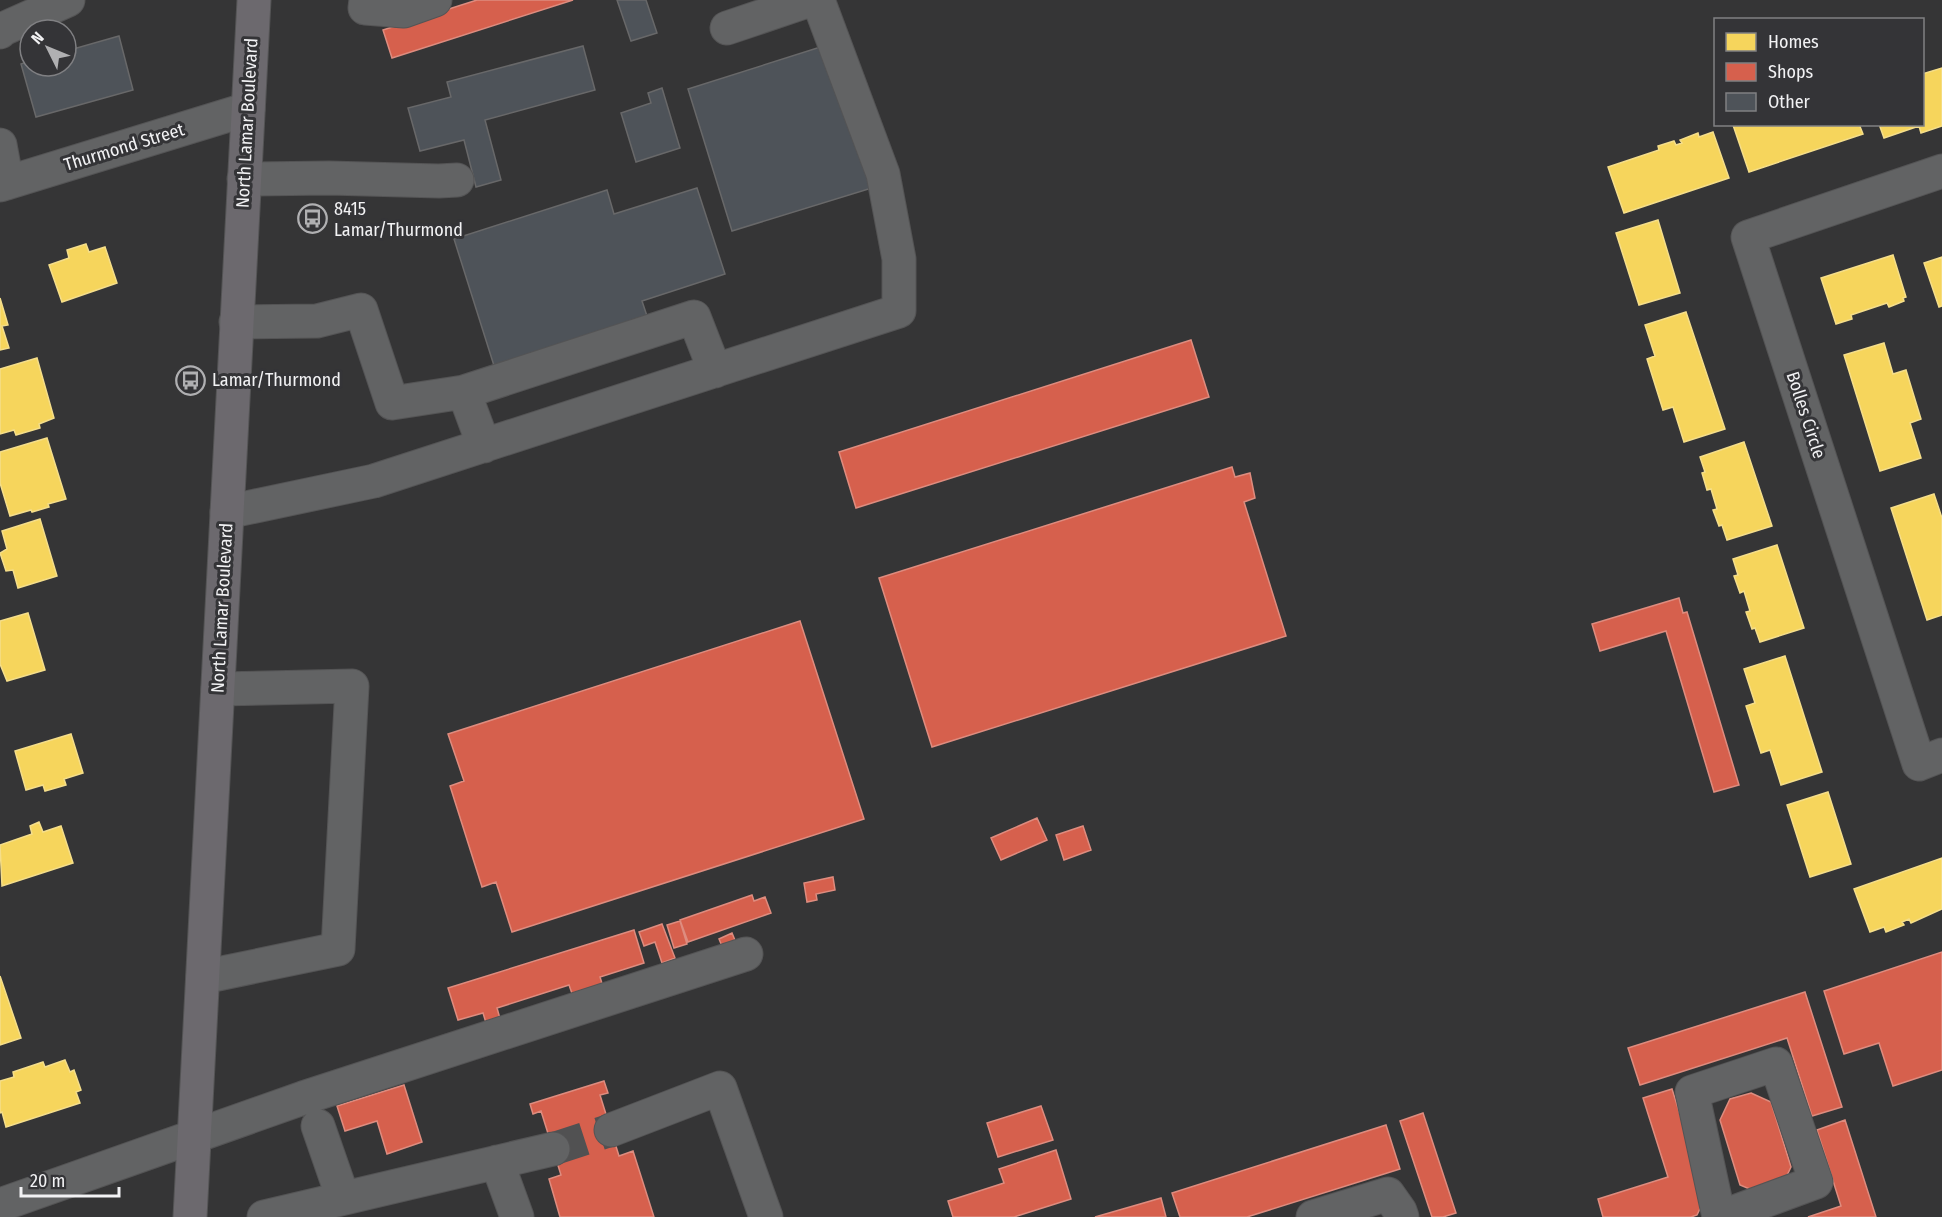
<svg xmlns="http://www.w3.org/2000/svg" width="1942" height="1217" font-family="'Fira Sans Condensed',sans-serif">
	<rect width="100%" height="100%" fill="#353536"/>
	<path fill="#f6d55c" stroke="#f5de8a" stroke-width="1.5" d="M 1942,68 L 1942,126 L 1921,133 L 1919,126 L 1884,138 L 1879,124 L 1922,124 L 1922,74 Z
		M 1736,124 L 1859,124 L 1863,134 L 1749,172 L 1733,125 Z
		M 1713,132 L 1729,178 L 1624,213 L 1608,167 L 1659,150 L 1658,146 L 1674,141 L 1676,145 L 1682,143 L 1680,140 L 1698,133 L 1699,137 Z
		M 1658,220 L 1680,293 L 1639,305 L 1616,233 Z
		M 86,244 L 89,252 L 105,247 L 117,283 L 62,302 L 49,265 L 69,258 L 67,250 Z
		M 1893,255 L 1906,297 L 1903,298 L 1904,301 L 1889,307 L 1887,303 L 1851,315 L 1852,319 L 1836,324 L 1821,278 Z
		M 1942,257 L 1942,306 L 1939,307 L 1924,263 Z
		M 0,298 L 8,325 L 2,326 L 9,348 L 0,350 Z
		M 1686,312 L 1725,429 L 1684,442 L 1673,407 L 1663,410 L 1647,359 L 1655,356 L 1645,325 Z
		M 1884,343 L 1893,374 L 1906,370 L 1921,419 L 1910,423 L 1921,458 L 1880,471 L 1844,355 Z
		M 37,358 L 54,418 L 39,424 L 40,428 L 16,435 L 14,430 L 0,434 L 0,369 Z
		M 47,438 L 66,499 L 48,504 L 49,507 L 32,512 L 31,510 L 10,516 L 0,483 L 0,452 Z
		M 1744,442 L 1772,526 L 1727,540 L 1722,525 L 1719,526 L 1713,510 L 1717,509 L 1711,489 L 1707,490 L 1702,473 L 1705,472 L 1700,457 Z
		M 1934,494 L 1942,518 L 1942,615 L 1927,620 L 1891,508 Z
		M 40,519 L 57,576 L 18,588 L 13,570 L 6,571 L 0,553 L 7,549 L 2,531 Z
		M 1777,545 L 1804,628 L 1760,642 L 1755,628 L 1752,629 L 1746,612 L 1750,611 L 1744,591 L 1740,593 L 1734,576 L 1738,575 L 1733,559 Z
		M 28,613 L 45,670 L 7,681 L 0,664 L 0,621 Z
		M 1785,656 L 1822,772 L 1781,785 L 1770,750 L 1761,753 L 1746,706 L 1755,703 L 1744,669 Z
		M 71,734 L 83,773 L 64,779 L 66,785 L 45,791 L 43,785 L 26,790 L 15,751 Z
		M 1828,792 L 1851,864 L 1810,877 L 1787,805 Z
		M 39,822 L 43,832 L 61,826 L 73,863 L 2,886 L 0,845 L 32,834 L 30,826 Z
		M 1942,858 L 1942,909 L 1911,923 L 1909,919 L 1902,922 L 1904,925 L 1886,932 L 1884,927 L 1870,932 L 1854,889 Z
		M 0,976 L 21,1038 L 0,1045 Z
		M 65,1060 L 70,1072 L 74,1070 L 81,1090 L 76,1092 L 80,1103 L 6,1127 L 2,1112 L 0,1113 L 0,1081 L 14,1077 L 13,1072 L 43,1062 L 45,1067 Z"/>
	<path fill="#d6604d" stroke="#de8c7f" stroke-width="1.5" d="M 477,0 L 573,0 L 392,58 L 383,30 Z
		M 1191,340 L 1209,397 L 856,508 L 839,452 Z
		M 1232,467 L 1235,477 L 1250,473 L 1255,498 L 1244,502 L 1286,636 L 932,747 L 879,578 Z
		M 1679,598 L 1683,613 L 1687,612 L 1739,785 L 1714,792 L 1666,631 L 1600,651 L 1592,624 Z
		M 800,621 L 864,819 L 512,932 L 496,882 L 482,887 L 450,786 L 464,781 L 448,734 Z
		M 1037,818 L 1047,840 L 1001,860 L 991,838 Z
		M 1083,826 L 1091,850 L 1064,860 L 1056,835 Z
		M 833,877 L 835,890 L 816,894 L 817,900 L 807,902 L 804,883 Z
		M 752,895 L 754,901 L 765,897 L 771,913 L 688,942 L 680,920 Z
		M 680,921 L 687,944 L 674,948 L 667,925 Z
		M 662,924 L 675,958 L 662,963 L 655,942 L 644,946 L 639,932 Z
		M 634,930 L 644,963 L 600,977 L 604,990 L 574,999 L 569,985 L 497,1008 L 501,1022 L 487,1026 L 483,1013 L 458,1020 L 448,988 Z
		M 732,933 L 737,945 L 724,951 L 719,939 Z
		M 1942,952 L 1942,1070 L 1893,1086 L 1879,1043 L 1844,1054 L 1824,991 Z
		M 1805,992 L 1842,1107 L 1812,1116 L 1787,1038 L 1640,1085 L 1628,1048 Z
		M 604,1081 L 608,1093 L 600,1095 L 619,1156 L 633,1151 L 654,1217 L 560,1217 L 549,1179 L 561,1175 L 541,1111 L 533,1114 L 530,1104 Z
		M 404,1085 L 422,1142 L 387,1154 L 377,1121 L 345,1131 L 337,1106 Z
		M 1672,1089 L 1706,1196 L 1697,1215 L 1691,1217 L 1603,1217 L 1598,1199 L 1668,1177 L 1643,1098 Z
		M 1751,1093 L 1771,1102 L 1791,1167 L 1782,1186 L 1759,1193 L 1740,1185 L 1720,1120 L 1730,1099 Z
		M 1041,1106 L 1053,1140 L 998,1157 L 987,1123 Z
		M 1423,1113 L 1456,1213 L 1443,1217 L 1432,1217 L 1400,1121 Z
		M 1845,1120 L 1876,1217 L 1808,1217 L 1841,1206 L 1817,1130 Z
		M 1386,1125 L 1400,1169 L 1247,1217 L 1180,1217 L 1172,1193 Z
		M 1056,1150 L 1071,1199 L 1014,1217 L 953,1217 L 948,1201 L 1004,1183 L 999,1169 Z
		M 1161,1198 L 1166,1217 L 1095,1217 Z"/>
	<path fill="#4e5359" stroke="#686869" stroke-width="1.5" d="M 617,0 L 646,0 L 657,33 L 631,41 Z
		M 119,36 L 133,90 L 36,117 L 21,64 L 30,61 L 30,66 L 66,66 L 66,51 Z
		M 830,44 L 875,187 L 732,231 L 688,89 Z
		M 583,46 L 595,90 L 485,120 L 501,180 L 476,187 L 464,140 L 420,151 L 408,108 L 451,97 L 447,82 Z
		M 662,88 L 680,148 L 636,162 L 621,113 L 651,103 L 648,93 Z
		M 697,188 L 725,274 L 642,301 L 649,322 L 496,372 L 454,239 L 607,190 L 614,214 Z"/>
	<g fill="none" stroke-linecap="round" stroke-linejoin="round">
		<path stroke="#515152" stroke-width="33" stroke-dasharray="33 16" stroke-linecap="butt" d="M 553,1149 L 611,1130"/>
		<defs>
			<path id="minor" d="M 366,0 L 365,8 L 404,11 L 435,0
				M 727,28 L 810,0
				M 0,32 L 1,30 L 68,0
				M 0,145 L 7,183
				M 1942,171 L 1748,237 L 1919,764 L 1942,755
				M 244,179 L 329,178 L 439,181 L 457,180
				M 0,185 L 248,109
				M 236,322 L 317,321 L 361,310 L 392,403 L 464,392 L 484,446
				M 464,392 L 694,317 L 715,371
				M 227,512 L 374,481 L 899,311 L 899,259 L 883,174 L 818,0
				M 203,977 L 338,949 L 352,686 L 218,689
				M 318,1126 L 343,1198
				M 611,1130 L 720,1088 L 766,1217
				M 497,1162 L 517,1217
				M 0,1205 L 303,1098 L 746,954
				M 264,1217 L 553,1149
				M 1313,1217 L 1388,1194 L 1400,1211 L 1402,1217
				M 1719,1217 L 1692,1092 L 1776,1064 L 1816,1182 L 1721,1217"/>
			<path id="major" d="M 190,1217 L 254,0"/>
		</defs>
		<use href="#minor" stroke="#545455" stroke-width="35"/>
		<use href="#major" stroke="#545455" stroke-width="35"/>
		<use href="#minor" stroke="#626364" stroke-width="33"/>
		<use href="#major" stroke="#6c696e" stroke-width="33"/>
	</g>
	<defs>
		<symbol id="bus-ring" viewBox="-11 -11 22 22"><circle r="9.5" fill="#343437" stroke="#b0b0b2" stroke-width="1.5"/><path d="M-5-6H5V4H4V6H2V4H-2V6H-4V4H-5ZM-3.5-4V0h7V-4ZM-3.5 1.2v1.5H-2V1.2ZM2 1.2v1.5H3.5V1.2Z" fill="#b0b0b2"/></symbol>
	</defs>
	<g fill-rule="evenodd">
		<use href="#bus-ring" x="296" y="202" width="33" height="33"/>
		<use href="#bus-ring" x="174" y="364" width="33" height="33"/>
	</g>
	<g text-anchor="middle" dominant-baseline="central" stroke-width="6" stroke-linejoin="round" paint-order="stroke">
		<g font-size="18" fill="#f2f2f4" stroke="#343437">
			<text transform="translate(247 123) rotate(-87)">North Lamar Boulevard</text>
			<text transform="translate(124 147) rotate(-17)">Thurmond Street</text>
			<text transform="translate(1806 415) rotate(72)">Bolles Circle</text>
			<text transform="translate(222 608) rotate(-87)">North Lamar Boulevard</text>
		</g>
		<g font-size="18" fill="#f2f2f4" stroke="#343437" text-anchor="start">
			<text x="334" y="209">8415<tspan x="334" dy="21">Lamar/Thurmond</tspan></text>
			<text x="212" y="380">Lamar/Thurmond</text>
		</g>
	</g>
	<rect x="1714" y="18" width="210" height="108" fill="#343437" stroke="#808083" stroke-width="1.5"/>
	<rect x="1726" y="33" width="30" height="18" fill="#f6d55c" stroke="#808083" stroke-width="1.5"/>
	<text x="1768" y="48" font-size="18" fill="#f2f2f4">Homes</text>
	<rect x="1726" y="63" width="30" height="18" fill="#d6604d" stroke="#808083" stroke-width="1.5"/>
	<text x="1768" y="78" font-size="18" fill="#f2f2f4">Shops</text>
	<rect x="1726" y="93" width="30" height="18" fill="#4e5359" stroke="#808083" stroke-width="1.5"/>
	<text x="1768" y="108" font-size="18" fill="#f2f2f4">Other</text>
	<g transform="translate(48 48) rotate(313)"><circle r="28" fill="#343437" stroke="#808083" stroke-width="1.5"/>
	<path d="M0-4.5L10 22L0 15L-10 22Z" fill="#b0b0b2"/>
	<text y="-9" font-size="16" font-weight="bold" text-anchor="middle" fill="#f2f2f4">N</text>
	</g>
	<path d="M21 1187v9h98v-9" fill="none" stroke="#f2f2f4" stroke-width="3"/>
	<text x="30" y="1187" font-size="18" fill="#f2f2f4" stroke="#343437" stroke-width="4.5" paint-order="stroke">20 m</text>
</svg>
